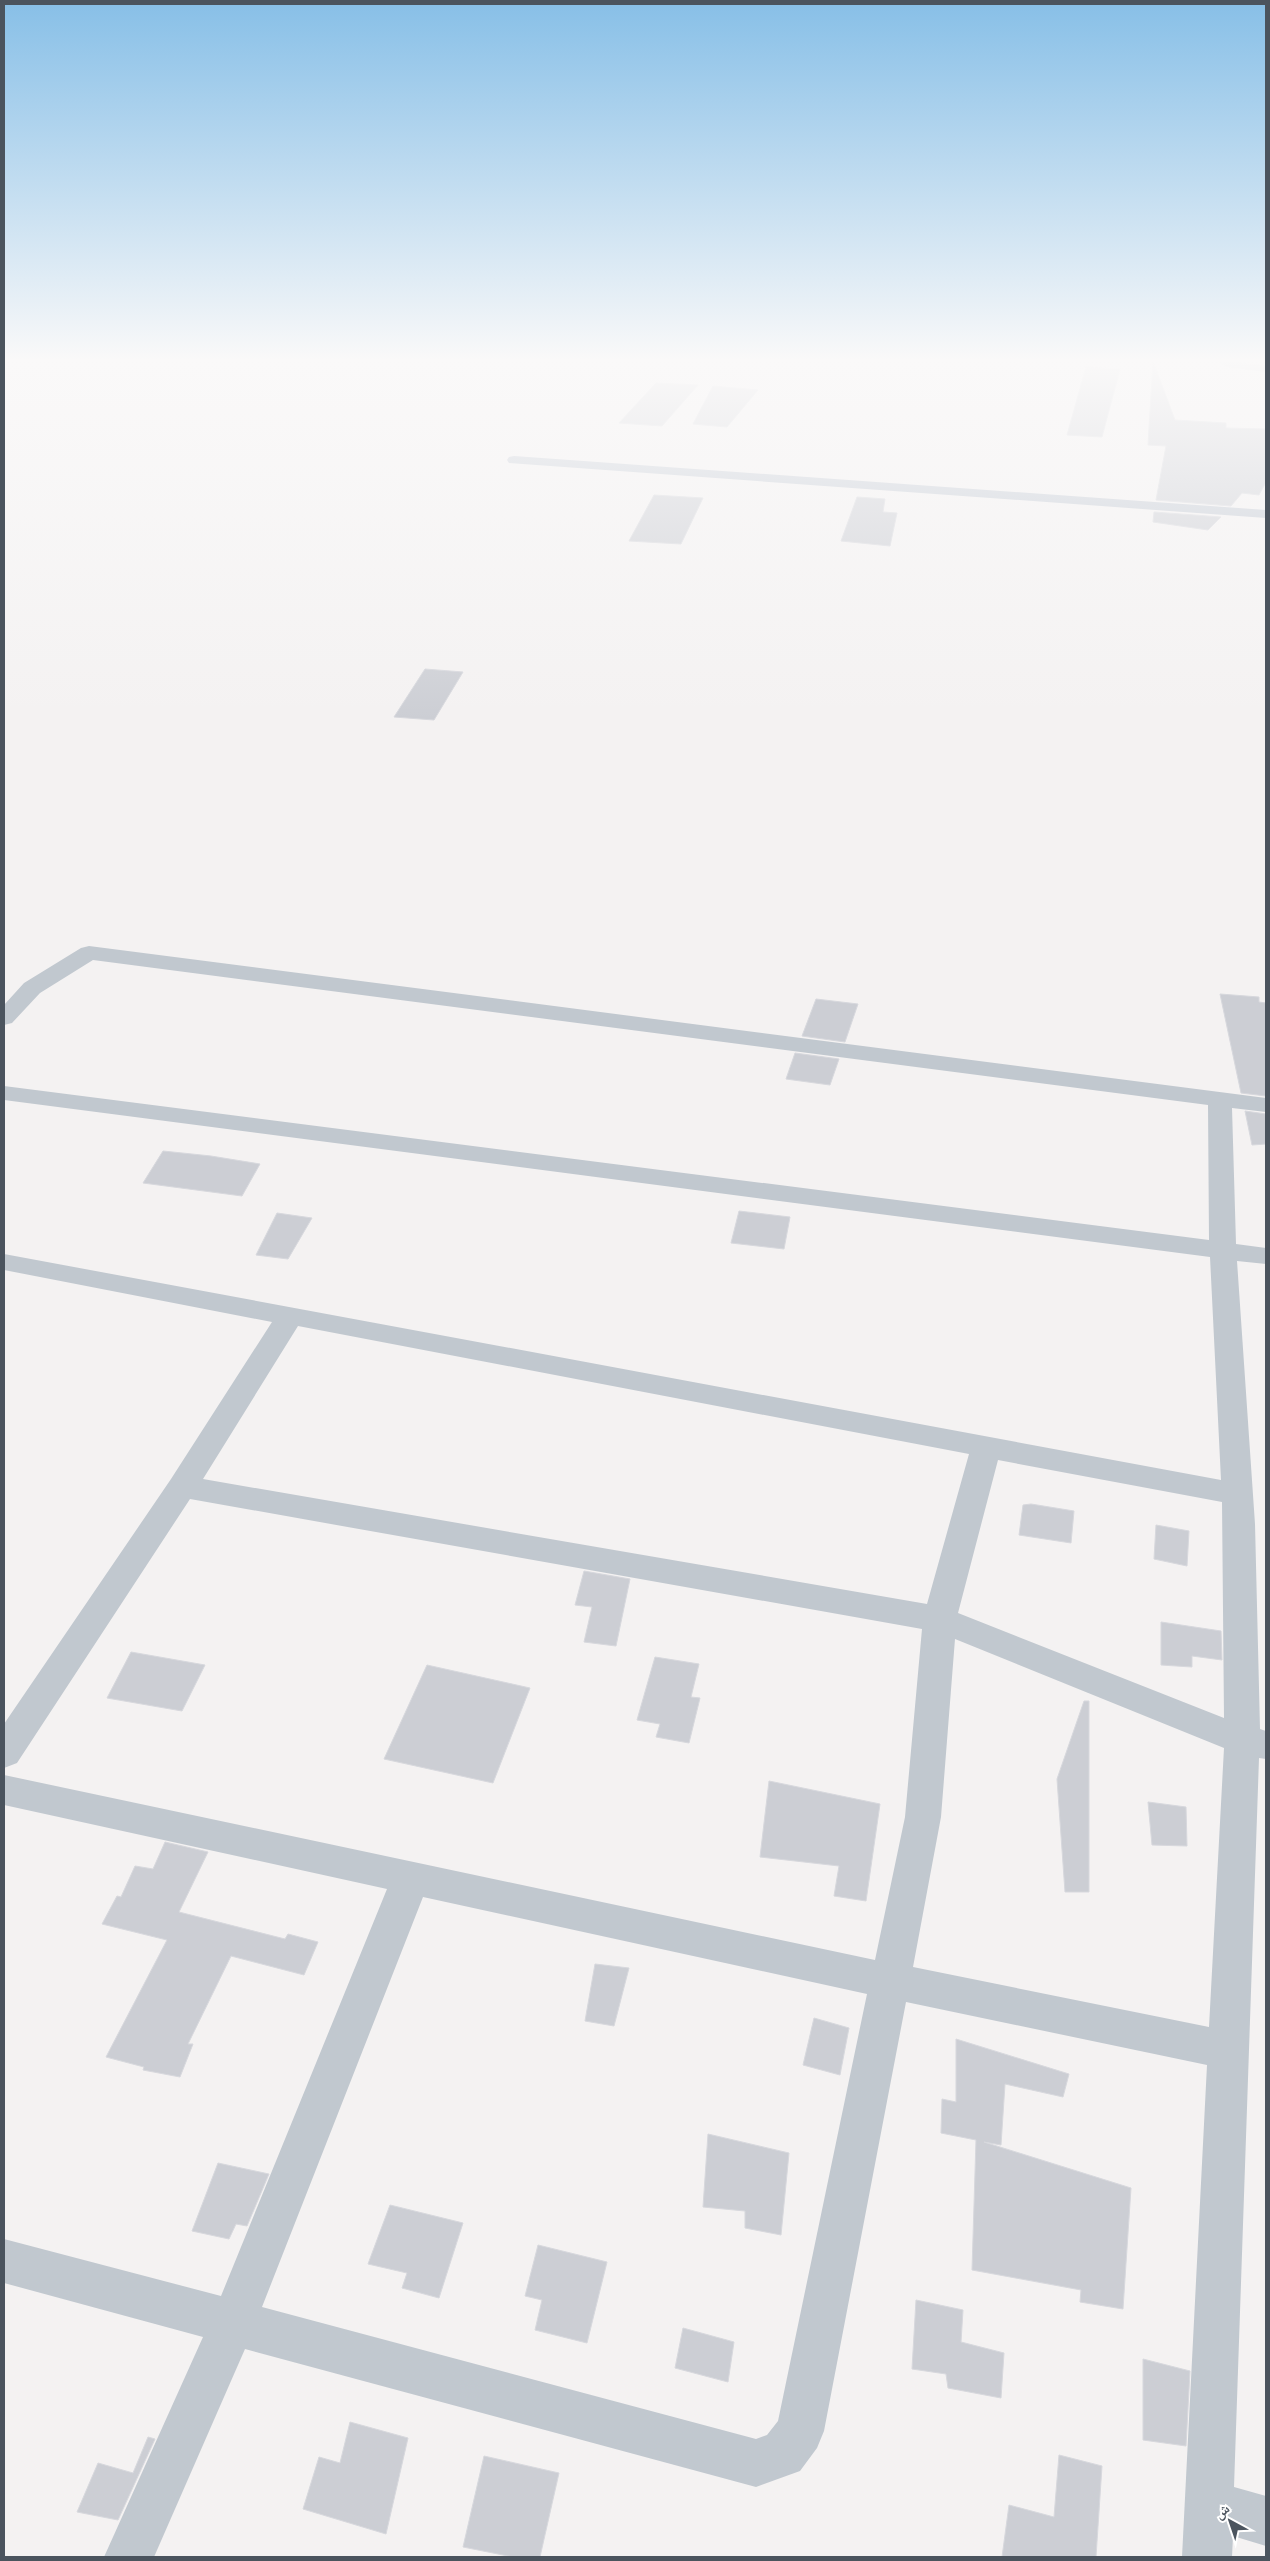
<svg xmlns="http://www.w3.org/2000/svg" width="1270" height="2561" font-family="'Titillium Web','Noto Naskh Arabic',sans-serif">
	<rect width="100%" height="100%" fill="#f4f2f2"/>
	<path fill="#ccced4" stroke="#d7d8dd" d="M 1153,361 L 1175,420 L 1226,423 L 1226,428 L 1266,429 L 1266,482 L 1259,495 L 1242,493 L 1231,506 L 1156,500 L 1166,446 L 1148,445 Z
		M 1086,367 L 1120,369 L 1102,437 L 1067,435 Z
		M 656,383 L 698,385 L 662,426 L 619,423 Z
		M 713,386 L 758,390 L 727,427 L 693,424 Z
		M 654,495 L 703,498 L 681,544 L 629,541 Z
		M 857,497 L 885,499 L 883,512 L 897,513 L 890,546 L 841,541 Z
		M 1154,512 L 1221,517 L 1208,530 L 1153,522 Z
		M 425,669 L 463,672 L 434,720 L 394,717 Z
		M 1220,994 L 1259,997 L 1259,1002 L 1266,1003 L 1266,1096 L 1241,1093 Z
		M 816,999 L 858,1004 L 845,1042 L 802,1036 Z
		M 795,1053 L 839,1059 L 830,1085 L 786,1079 Z
		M 1245,1111 L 1266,1114 L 1266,1144 L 1252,1145 Z
		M 163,1151 L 211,1156 L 260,1164 L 242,1196 L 143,1183 Z
		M 739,1211 L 790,1217 L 784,1249 L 731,1243 Z
		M 277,1213 L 312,1218 L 288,1259 L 256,1255 Z
		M 1031,1504 L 1074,1511 L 1071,1543 L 1019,1535 L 1023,1505 Z
		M 1156,1525 L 1189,1531 L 1187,1566 L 1154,1559 Z
		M 584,1571 L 630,1579 L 616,1646 L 584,1642 L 592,1607 L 575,1605 Z
		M 1161,1622 L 1221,1631 L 1222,1660 L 1192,1656 L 1192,1667 L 1161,1665 Z
		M 131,1652 L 205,1665 L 182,1711 L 107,1698 Z
		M 655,1657 L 699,1664 L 691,1697 L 700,1698 L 689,1743 L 656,1737 L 660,1724 L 637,1720 Z
		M 427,1665 L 530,1688 L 493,1783 L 384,1759 Z
		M 1084,1701 L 1089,1701 L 1089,1892 L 1065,1892 L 1057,1779 Z
		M 769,1781 L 880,1804 L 866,1901 L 834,1896 L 839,1866 L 760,1857 Z
		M 1148,1802 L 1186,1807 L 1187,1846 L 1152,1845 Z
		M 165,1842 L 208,1852 L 179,1912 L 285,1939 L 288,1934 L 318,1942 L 304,1975 L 231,1956 L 188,2044 L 193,2044 L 180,2077 L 143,2070 L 144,2067 L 106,2057 L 167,1940 L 102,1924 L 117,1896 L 121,1897 L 135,1866 L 153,1869 Z
		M 595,1964 L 629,1968 L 614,2026 L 585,2021 Z
		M 814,2018 L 849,2028 L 840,2075 L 803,2065 Z
		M 956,2039 L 1069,2074 L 1063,2097 L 1005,2084 L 1001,2145 L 984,2142 L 1131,2188 L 1123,2309 L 1080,2302 L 1081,2290 L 972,2270 L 976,2140 L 941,2133 L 942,2099 L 956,2102 Z
		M 708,2134 L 789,2153 L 781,2235 L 745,2228 L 745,2211 L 703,2207 Z
		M 218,2163 L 269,2174 L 247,2226 L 236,2224 L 229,2239 L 192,2231 Z
		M 390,2205 L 463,2223 L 439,2298 L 402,2288 L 407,2273 L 368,2264 Z
		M 538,2245 L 607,2262 L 587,2343 L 535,2330 L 542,2300 L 525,2296 Z
		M 916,2300 L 963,2310 L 961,2342 L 1004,2353 L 1001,2398 L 948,2388 L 946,2374 L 912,2369 Z
		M 683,2328 L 734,2342 L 728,2382 L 675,2368 Z
		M 1143,2359 L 1190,2371 L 1186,2446 L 1143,2440 Z
		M 350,2422 L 408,2438 L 386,2534 L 303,2509 L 319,2457 L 340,2463 Z
		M 148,2437 L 155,2439 L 118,2520 L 77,2512 L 98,2463 L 133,2473 Z
		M 1059,2455 L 1102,2466 L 1096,2557 L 1002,2557 L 1009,2505 L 1054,2517 Z
		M 484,2456 L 559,2473 L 540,2557 L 513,2557 L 463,2547 Z"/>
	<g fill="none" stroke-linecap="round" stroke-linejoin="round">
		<path fill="#c1c8cf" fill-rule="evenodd" d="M 1231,361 L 1266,366 L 1266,372 L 1227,367 L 1221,364 L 1223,362 Z
			M 89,946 L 1266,1098 L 1266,1112 L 1232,1108 L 1236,1244 L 1266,1248 L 1266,1264 L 1237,1261 L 1255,1524 L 1260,1729 L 1266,1731 L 1266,1759 L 1259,1758 L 1234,2487 L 1266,2496 L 1266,2546 L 1233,2536 L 1232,2557 L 1182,2557 L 1207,2065 L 906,2002 L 824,2431 L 817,2448 L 800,2471 L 756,2487 L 245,2349 L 154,2557 L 104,2557 L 203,2337 L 4,2283 L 4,2239 L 221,2296 L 387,1889 L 4,1805 L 4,1775 L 875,1960 L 905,1817 L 922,1629 L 190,1499 L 17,1763 L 4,1768 L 4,1724 L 171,1479 L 272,1322 L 4,1270 L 4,1254 L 1221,1480 L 1210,1257 L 4,1100 L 4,1086 L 1209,1240 L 1208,1105 L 93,960 L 40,993 L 12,1023 L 4,1025 L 4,1005 L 24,983 L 81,948 ZM 298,1326 L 969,1454 L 927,1604 L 203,1479 ZM 998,1460 L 1222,1502 L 1224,1718 L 958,1613 ZM 955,1639 L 1224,1748 L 1209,2027 L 913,1967 L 941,1817 ZM 423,1897 L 867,1994 L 778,2421 L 767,2435 L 756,2439 L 262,2307 Z"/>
		<path fill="#c2c9d3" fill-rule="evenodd" d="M 514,456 L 1266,510 L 1266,518 L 509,463 L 507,460 L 509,457 Z"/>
	</g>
	<linearGradient id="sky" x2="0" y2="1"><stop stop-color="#87bfe7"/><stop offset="0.5" stop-color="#faf9f9"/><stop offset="1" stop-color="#faf9f9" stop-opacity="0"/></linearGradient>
	<rect width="1270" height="720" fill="url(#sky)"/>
	<rect width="1270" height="2561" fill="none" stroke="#4b545e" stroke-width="10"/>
	<g transform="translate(1230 2521) rotate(320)" stroke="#ffffff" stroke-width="4" paint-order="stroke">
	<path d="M0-4L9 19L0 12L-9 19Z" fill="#4b545e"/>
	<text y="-8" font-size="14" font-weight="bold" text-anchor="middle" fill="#4b545e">ش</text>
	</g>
</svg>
